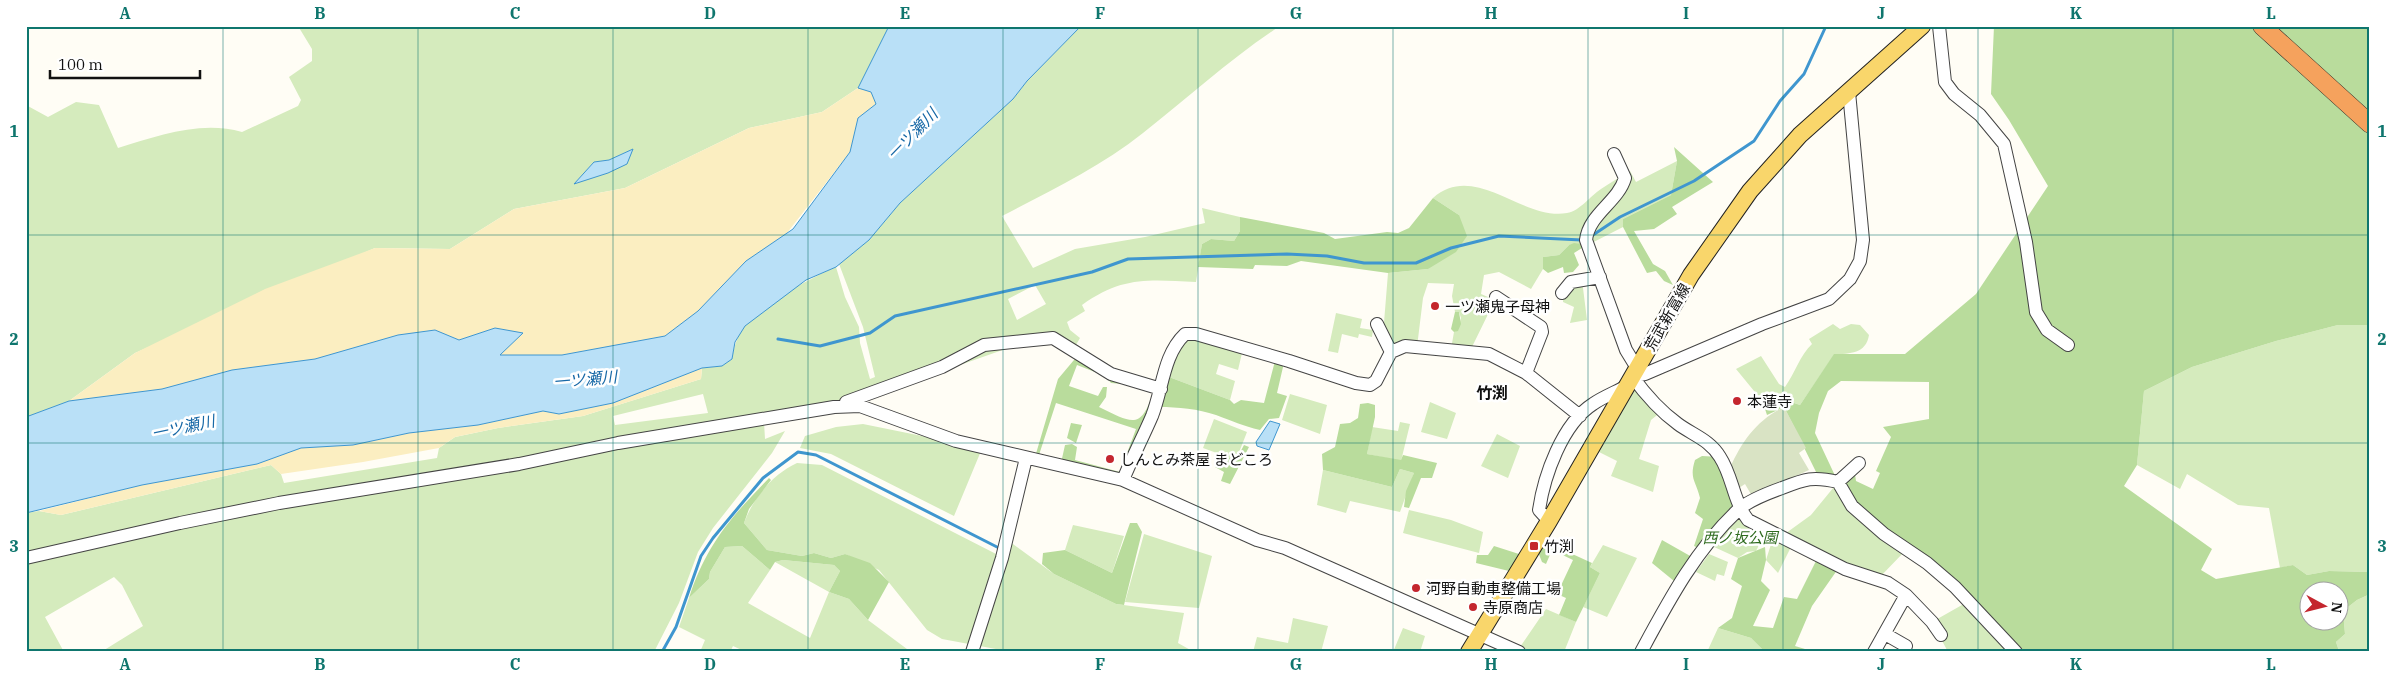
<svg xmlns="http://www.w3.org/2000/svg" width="2396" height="678" font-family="'IBM Plex Serif','Noto Sans JP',serif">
	<rect width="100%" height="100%" fill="#fffdf5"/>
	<path fill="#d5ebbd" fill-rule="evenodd" d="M 298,26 L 889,26 L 858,88 L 822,112 L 749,128 L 625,188 L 514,209 L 450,249 L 375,248 L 135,353 L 69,401 L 26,417 L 26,105 L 48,117 L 76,102 L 99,105 L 118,148 C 157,136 201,120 242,132 L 298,106 L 301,100 L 289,77 L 312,61 L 312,49 ZM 633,149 L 608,173 L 575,183 L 594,162 L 609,160 Z
		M 1081,26 L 1280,26 C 1231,58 1189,97 1143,133 C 1100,167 1050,191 1002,216 L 1033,268 L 1075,249 L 1145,237 L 1205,223 L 1202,208 L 1240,217 L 1240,231 L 1234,241 L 1211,239 L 1202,244 L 1196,282 C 1148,280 1123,276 1082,305 L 1085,311 L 1067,322 L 1070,330 L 1080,338 L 1073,350 L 1053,338 L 1011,347 L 861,400 L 834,402 L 26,556 L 26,513 L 39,511 L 61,515 L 271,465 L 281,474 L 284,483 L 437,458 L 439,448 L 455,437 L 498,428 L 583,416 L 701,379 L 702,368 L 722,366 L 732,359 C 734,347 737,336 745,326 C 763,304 810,278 836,267 L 845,297 L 859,327 L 860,343 L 870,379 L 875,377 L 863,327 L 839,264 L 869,240 L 900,203 L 1013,99 L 1027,81 ZM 1035,285 L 1046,304 L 1017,320 L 1008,299 ZM 703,394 L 708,413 L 615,425 L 613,416 Z
		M 1677,161 L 1671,195 L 1623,219 L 1623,227 L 1582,248 L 1581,244 L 1569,245 L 1559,255 L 1543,257 L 1543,269 L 1531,289 L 1499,272 L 1484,275 L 1481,294 L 1495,300 L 1470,351 L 1451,349 L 1454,332 L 1458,330 L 1461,318 L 1459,312 L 1455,312 L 1452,296 L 1454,284 L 1428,283 L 1423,298 L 1417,347 L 1391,352 L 1383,335 L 1388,273 L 1428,269 L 1459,215 L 1433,198 C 1475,161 1522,221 1567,213 C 1580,211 1590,196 1601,189 C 1610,183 1620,177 1630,171 L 1636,182 Z
		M 1582,280 L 1587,320 L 1570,323 L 1574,307 L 1563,302 L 1564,288 Z
		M 1336,313 L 1362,319 L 1360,328 L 1373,330 L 1372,337 L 1359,334 L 1358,338 L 1342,334 L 1338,353 L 1328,351 Z
		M 1833,324 L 1840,329 L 1851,324 L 1860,325 L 1869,335 C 1866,354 1850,353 1834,355 L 1800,405 L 1779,398 L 1765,409 L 1759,397 L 1736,369 L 1761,356 L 1779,384 L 1785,387 C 1795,373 1800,355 1812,344 L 1809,339 Z
		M 2338,325 L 2370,325 L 2370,572 L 2329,571 L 2307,575 L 2293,565 L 2280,568 L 2269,508 L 2238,505 L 2187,474 L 2180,489 L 2137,465 L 2144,391 L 2192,367 L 2276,341 Z
		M 1195,338 L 1242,353 L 1238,370 L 1219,364 L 1216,374 L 1235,381 L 1230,400 L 1169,377 C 1174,361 1175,340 1195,338 Z
		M 1636,381 L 1662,411 L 1651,420 L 1639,459 L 1659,466 L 1653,492 L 1611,476 L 1617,461 L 1597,451 Z
		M 1290,394 L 1327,405 L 1320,434 L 1282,420 Z
		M 1430,402 L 1456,413 L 1447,439 L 1421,432 Z
		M 1214,419 L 1247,432 L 1236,460 L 1203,448 Z
		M 764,422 L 765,439 L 785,431 L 772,453 L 713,528 L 698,552 L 679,603 L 654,652 L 101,652 L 143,626 L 122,585 L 114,577 L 45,617 L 64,652 L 26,652 L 26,563 L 181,526 Z
		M 1400,422 L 1410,424 L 1401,461 L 1367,454 L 1372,427 L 1398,431 Z
		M 863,424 L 927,437 L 981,451 L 954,516 L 831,454 L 800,448 L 805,436 L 836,427 Z
		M 1497,434 L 1520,446 L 1508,478 L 1481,466 Z
		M 797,463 L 822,465 L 1002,557 L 1006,539 L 1054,574 L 1116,604 L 1184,613 L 1178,643 L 1194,652 L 1012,652 L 942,639 L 927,630 L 879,570 L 845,554 L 831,558 L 814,553 L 802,556 L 767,550 L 744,523 C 753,498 773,474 797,463 Z
		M 1400,469 L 1414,473 L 1400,512 L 1350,501 L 1346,513 L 1317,505 L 1323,470 L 1392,487 Z
		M 1838,482 L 1906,550 L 1878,579 L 1782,536 L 1811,515 Z
		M 1409,510 L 1451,520 L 1483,532 L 1479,553 L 1403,533 Z
		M 1738,518 L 1765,533 L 1756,551 L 1747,552 L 1738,558 L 1712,546 L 1733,520 Z
		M 1073,525 L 1124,536 L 1112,573 L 1065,550 Z
		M 1144,534 L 1212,556 L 1199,608 L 1125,602 Z
		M 1773,538 L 1791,547 L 1778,573 L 1766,560 Z
		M 1603,545 L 1637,558 L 1607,617 L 1583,607 L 1600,573 L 1590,567 Z
		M 742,546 L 770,570 L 748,603 L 810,638 L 829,592 L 775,562 L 783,560 L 834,565 L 840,571 L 829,592 L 849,599 L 868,620 L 911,652 L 746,652 L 733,646 L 730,652 L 700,652 L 705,640 L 679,627 L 689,598 L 709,579 L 710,572 L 725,547 Z
		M 1709,554 L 1728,562 L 1724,576 L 1717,574 L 1715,581 L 1696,572 Z
		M 2370,594 L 2370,652 L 2337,652 L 2339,651 L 2336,642 L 2345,634 L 2343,611 L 2357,600 Z
		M 1969,601 L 2016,652 L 1947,650 L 1932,622 Z
		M 1546,609 L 1576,622 L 1564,652 L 1533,652 L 1520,647 Z
		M 1293,618 L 1328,626 L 1321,652 L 1253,652 L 1257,637 L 1288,643 Z
		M 1403,628 L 1425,636 L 1420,652 L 1393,652 Z
		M 1718,628 L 1751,638 L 1763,650 L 1770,652 L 1707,652 Z"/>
	<path fill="#b9dc9c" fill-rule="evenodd" d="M 1994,26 L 2370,26 L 2370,325 L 2338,325 L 2276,341 L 2192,367 L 2144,391 L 2137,465 L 2124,486 L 2212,549 L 2201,570 L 2216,579 L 2293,565 L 2307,575 L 2329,571 L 2370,572 L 2370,594 L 2357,600 L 2343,611 L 2345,634 L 2336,642 L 2339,651 L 2016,652 L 1993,626 L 1884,534 L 1838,482 L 1819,478 L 1784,407 L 1767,415 L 1765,409 L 1779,398 L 1800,405 L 1834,354 L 1905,354 L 1976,294 L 2048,186 L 2009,120 L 1991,94 ZM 1841,381 L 1929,382 L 1929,419 L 1883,427 L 1891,437 L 1876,471 L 1880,473 L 1873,489 L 1856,481 L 1854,468 L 1838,482 L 1815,433 L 1819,413 L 1828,391 ZM 2308,590 L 2338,590 L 2338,620 L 2308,620 Z
		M 1674,147 L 1713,182 L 1672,207 L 1677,214 L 1654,229 L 1634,231 L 1653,264 L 1665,271 L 1673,285 L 1664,281 L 1656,271 L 1647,273 L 1623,227 L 1623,219 L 1671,195 L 1677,161 Z
		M 1433,198 L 1459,215 L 1467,236 L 1456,252 L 1428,269 L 1388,273 L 1301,261 L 1287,266 L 1255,265 L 1253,269 L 1198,267 L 1202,244 L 1211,239 L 1234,241 L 1240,231 L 1240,217 L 1324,233 L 1335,239 L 1387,232 L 1398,233 L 1409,228 Z
		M 1574,243 L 1581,244 L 1582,248 L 1574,253 L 1579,265 L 1573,272 L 1564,273 L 1563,267 L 1548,273 L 1543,269 L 1543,257 L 1559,255 L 1569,245 Z
		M 1455,312 L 1459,312 L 1461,324 L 1458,331 L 1454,332 L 1451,329 Z
		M 1079,354 L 1122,384 L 1111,383 L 1105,376 L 1077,365 L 1069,386 L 1098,396 L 1103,387 L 1107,387 L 1106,397 L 1099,407 C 1134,424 1141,430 1154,390 L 1160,393 L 1122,478 L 1061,463 L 1065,445 L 1072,444 L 1077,447 L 1075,460 L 1120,472 L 1136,429 L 1056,403 L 1038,458 L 1035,457 L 1058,379 Z
		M 1275,361 L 1282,363 L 1283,367 L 1277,393 L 1287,396 L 1279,418 L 1269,419 L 1260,430 C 1243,426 1232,421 1216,415 C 1198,409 1178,407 1159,407 L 1169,377 L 1230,400 L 1234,404 L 1241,400 L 1264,403 Z
		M 1368,403 L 1375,405 L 1375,417 L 1367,454 L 1401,460 L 1403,455 L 1437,463 L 1432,478 L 1421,478 L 1409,508 L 1404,507 L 1406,491 L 1414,473 L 1400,469 L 1392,487 L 1323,470 L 1322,454 L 1335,447 L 1340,424 L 1350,423 L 1358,418 L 1360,404 Z
		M 1071,423 L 1082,425 L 1076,443 L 1067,438 Z
		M 1244,445 L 1249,447 L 1230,484 L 1221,481 L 1224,472 L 1215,467 L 1220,454 L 1236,460 Z
		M 1702,456 L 1720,457 L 1739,509 L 1703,550 L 1694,546 L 1703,519 L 1695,513 L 1700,498 C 1696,481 1689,479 1695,460 Z
		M 769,478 L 771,480 L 749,509 L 744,523 L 767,550 L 802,556 L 814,553 L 831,558 L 845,554 L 870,563 L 889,582 L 868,620 L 849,599 L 829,592 L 840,571 L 834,565 L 783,560 L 775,562 L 770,570 L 742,546 L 725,547 L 710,572 L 709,579 L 689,598 C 706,545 731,517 769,478 Z
		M 1130,523 L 1137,523 L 1142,532 L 1124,605 L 1116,604 L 1054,574 L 1042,564 L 1043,553 L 1065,550 L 1112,573 Z
		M 1662,540 L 1692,557 L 1674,581 L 1652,563 Z
		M 1544,541 L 1592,563 L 1590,567 L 1600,573 L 1576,622 L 1559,615 L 1566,598 L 1557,594 L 1573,560 L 1552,550 L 1546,564 L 1542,562 L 1538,552 Z
		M 1494,546 L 1519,554 L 1509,571 L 1476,563 L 1477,555 L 1488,555 Z
		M 1765,547 L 1766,560 L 1761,581 L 1770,590 L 1753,626 L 1773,628 L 1784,597 L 1797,599 L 1819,555 L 1840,566 L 1812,606 L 1795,646 L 1805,649 L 1805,652 L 1763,650 L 1751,638 L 1718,628 L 1732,618 L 1742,586 L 1731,579 L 1738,558 Z"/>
	<path fill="#fbeec1" d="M 858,88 L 871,92 L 876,104 L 858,118 L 850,152 L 787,233 L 746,261 L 698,311 L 665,336 L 562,355 L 499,355 L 522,334 L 495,328 L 459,340 L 434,330 L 398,335 L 315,359 L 232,370 L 162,389 L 69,401 L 135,353 L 265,289 L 375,248 L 450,249 L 514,209 L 625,188 L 749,128 L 822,112 Z
		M 702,368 L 701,379 L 583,416 L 498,428 L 455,437 L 439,448 L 363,462 L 281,474 L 271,465 L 61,515 L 39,511 L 142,485 L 257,464 L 301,448 L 353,445 L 409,433 L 478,425 L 543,411 L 559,414 L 613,403 Z"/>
	<path fill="#d9e3c4" d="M 1784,407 L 1806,448 L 1799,453 L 1809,470 L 1752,496 L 1745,484 L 1739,488 L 1730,468 C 1742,441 1757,420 1784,407 Z"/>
	<path fill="#b9e0f7" stroke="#3f96cf" d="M 889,26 L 1081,26 L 1027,81 L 1013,99 L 900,203 L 869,240 L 836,267 L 806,280 L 745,326 L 735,342 L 732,359 L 722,366 L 702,368 L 613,403 L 559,414 L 543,411 L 478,425 L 409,433 L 353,445 L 301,448 L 257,464 L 142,485 L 26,513 L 26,417 L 69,401 L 162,389 L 232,370 L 315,359 L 398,335 L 435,330 L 459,340 L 495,328 L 523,333 L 500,355 L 562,355 L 665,336 L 698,311 L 746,261 L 793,229 L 850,152 L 858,118 L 876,104 L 871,92 L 858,88 Z
		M 633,149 L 627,164 L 608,173 L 574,184 L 594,162 L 609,160 Z
		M 1270,421 L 1280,424 L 1269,450 L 1257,446 L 1256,442 Z"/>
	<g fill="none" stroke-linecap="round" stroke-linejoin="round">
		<path stroke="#3f96cf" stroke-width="3" d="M 1590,237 L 1620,217 L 1694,181 L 1754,141 L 1780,101 L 1804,74 L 1826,26
			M 778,339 L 820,346 L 870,333 L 895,316 L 1092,272 L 1128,259 L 1287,254 L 1327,256 L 1364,263 L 1416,263 L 1451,248 L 1499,236 L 1582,240
			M 662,652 L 676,627 L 701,556 L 713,538 L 763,478 L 798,452 L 816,455 L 997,547"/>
		<defs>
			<path id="minor" d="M 1939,26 L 1945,82 L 1954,94 L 1980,115 L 2004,144 L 2026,242 L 2036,312 L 2047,330 L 2068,345
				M 1849,92 L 1863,240 L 1860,261 L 1850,279 L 1829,299 L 1762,324 L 1645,374 L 1632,376 C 1645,394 1660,411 1678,424 C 1693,435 1710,440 1720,457 C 1733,477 1733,501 1748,520 L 1845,569 L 1888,583 L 1906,595 L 1932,622 L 1941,635
				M 1614,154 L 1625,178 C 1618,202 1589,214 1586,240 L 1626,350 L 1637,368
				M 1562,293 L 1571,282 L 1600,277
				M 1496,297 L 1541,327 L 1542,332 L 1526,373
				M 1377,324 L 1391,352
				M 846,402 L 942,367 L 984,345 L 1053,338 L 1111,374 L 1161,389
				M 1123,480 C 1132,458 1143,437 1152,416 C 1163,388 1163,355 1185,334 L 1196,334 L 1289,361 L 1356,383 L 1370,385 L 1376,381 L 1391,352 L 1405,346 L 1489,354 L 1526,373 L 1580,416
				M 1838,482 L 1859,463
				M 1549,521 L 1539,510 C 1544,476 1562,424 1593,404 C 1603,397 1616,392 1627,386
				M 26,558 L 180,523 L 279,503 L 519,464 L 618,443 L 834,407 L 860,406 L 956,441 L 1123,480 L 1257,540 L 1285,548 L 1519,652
				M 1885,634 L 1906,646
				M 972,652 L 1002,558 L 1026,458
				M 1641,652 C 1668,602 1696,549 1738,510 C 1749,500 1768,493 1782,488 C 1805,479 1813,476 1838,482 L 1852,506 L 1884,534 L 1927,563 L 1955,587 L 2016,652
				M 1874,652 L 1906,595"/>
			<path id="major" d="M 1469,652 L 1549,521 L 1691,275 L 1750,191 L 1800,135 L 1922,26"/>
			<path id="highway" d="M 2262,26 L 2370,124"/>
		</defs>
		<use href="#minor" stroke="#444" stroke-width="14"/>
		<use href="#major" stroke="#222" stroke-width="18"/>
		<use href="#highway" stroke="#222" stroke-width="19"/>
		<use href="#minor" stroke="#fff" stroke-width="12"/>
		<use href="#major" stroke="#f9d66b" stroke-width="16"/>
		<use href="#highway" stroke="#f5a25d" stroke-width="18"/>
	</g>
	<path fill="none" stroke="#0f766e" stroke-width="1" stroke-opacity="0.55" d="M 223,26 L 223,652M 418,26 L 418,652M 613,26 L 613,652M 808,26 L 808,652M 1003,26 L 1003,652M 1198,26 L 1198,652M 1393,26 L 1393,652M 1588,26 L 1588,652M 1783,26 L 1783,652M 1978,26 L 1978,652M 2173,26 L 2173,652M 26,235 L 2370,235M 26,443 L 2370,443"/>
	<g fill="#c4262e" stroke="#fff" stroke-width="2">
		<circle cx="1435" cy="306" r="5"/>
		<circle cx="1737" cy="401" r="5"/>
		<circle cx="1110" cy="459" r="5"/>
		<rect x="1529" y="541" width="10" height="10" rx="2.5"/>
		<circle cx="1416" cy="588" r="5"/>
		<circle cx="1473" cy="607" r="5"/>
	</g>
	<g text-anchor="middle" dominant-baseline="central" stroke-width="5" stroke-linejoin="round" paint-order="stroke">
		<g font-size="15" fill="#111" stroke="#fff" text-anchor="start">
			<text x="1445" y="306">一ツ瀬鬼子母神</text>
			<text x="1747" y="401">本蓮寺</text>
			<text x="1120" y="459">しんとみ茶屋 まどころ</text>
			<text x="1544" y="546">竹渕</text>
			<text x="1426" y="588">河野自動車整備工場</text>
			<text x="1483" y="607">寺原商店</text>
		</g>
		<g font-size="15" fill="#111" stroke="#fff">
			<text transform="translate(1667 317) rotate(-60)">荒武新富線</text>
		</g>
		<g font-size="15" font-style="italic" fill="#2f6b1f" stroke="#fff">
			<text x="1740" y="537">西ノ坂公園</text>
		</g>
		<g font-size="16" font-style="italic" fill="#1768a6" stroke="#fff">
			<text transform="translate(912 134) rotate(-46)">一ツ瀬川</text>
			<text transform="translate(585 379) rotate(-5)">一ツ瀬川</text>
			<text transform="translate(183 427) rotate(-12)">一ツ瀬川</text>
		</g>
		<g font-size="16" font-weight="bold" fill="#111" stroke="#fff">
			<text x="1492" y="393">竹渕</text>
		</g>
	</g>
	<rect width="2396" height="678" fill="none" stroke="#ffffff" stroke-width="55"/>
	<g transform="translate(2324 606) rotate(97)"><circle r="24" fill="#ffffff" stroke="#a0a0a0"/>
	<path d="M0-4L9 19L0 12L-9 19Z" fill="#c4262e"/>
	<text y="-8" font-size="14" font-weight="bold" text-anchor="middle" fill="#111111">N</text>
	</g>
	<path d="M50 70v8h150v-8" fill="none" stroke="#111111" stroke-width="2.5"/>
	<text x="58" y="70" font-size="15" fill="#111111" stroke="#ffffff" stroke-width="4" paint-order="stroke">100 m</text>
	<rect x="28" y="28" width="2340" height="622" fill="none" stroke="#0f766e" stroke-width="2"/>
	<g font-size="16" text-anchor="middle" font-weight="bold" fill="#0f766e">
		<text x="125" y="19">A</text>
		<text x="320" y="19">B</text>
		<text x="515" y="19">C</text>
		<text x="710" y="19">D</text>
		<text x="905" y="19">E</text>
		<text x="1100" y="19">F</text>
		<text x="1296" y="19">G</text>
		<text x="1491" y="19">H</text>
		<text x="1686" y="19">I</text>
		<text x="1881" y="19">J</text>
		<text x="2076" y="19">K</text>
		<text x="2271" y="19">L</text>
		<text x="14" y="137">1</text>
		<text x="2382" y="137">1</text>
		<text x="14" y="345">2</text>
		<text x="2382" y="345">2</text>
		<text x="14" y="552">3</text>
		<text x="2382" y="552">3</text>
		<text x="125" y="670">A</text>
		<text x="320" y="670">B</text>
		<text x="515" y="670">C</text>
		<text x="710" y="670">D</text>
		<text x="905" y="670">E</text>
		<text x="1100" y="670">F</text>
		<text x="1296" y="670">G</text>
		<text x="1491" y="670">H</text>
		<text x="1686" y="670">I</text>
		<text x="1881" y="670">J</text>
		<text x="2076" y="670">K</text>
		<text x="2271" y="670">L</text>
	</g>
</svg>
